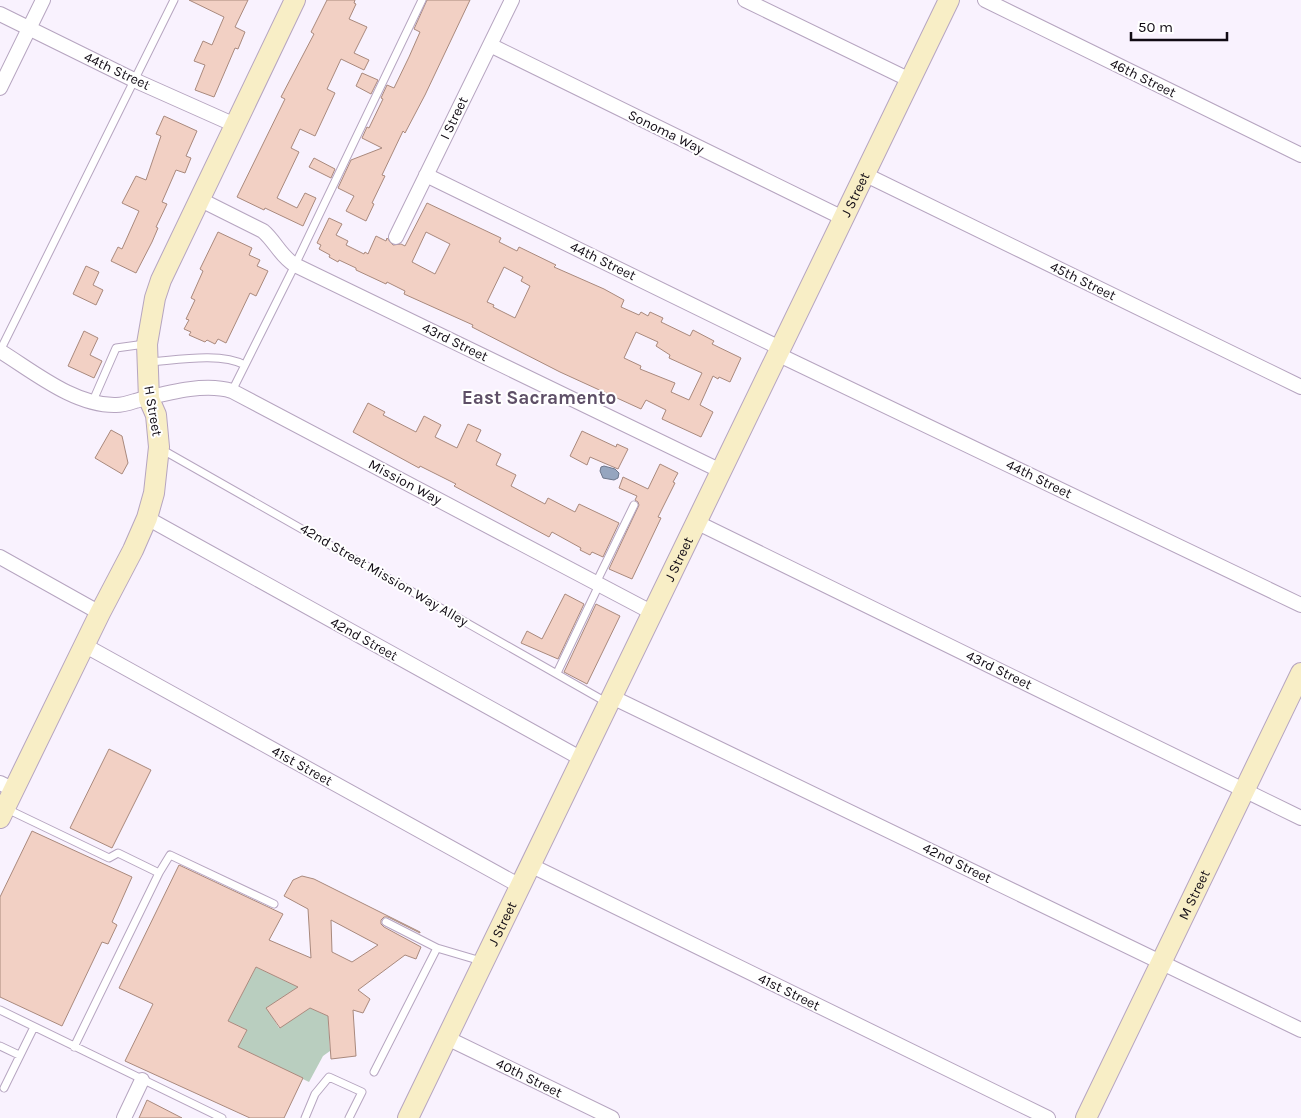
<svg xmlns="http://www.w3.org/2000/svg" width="1301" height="1118" font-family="Karla,sans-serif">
	<rect width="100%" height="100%" fill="#f9f2fe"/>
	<path fill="#b9cebf" d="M 256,967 L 298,987 L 267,1008 L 279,1028 L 310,1008 L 328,1016 L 330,1051 L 323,1056 L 309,1082 L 238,1047 L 247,1030 L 228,1021 Z"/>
	<path fill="#95a5bf" stroke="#6d778c" d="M 604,466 L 615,469 L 619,473 L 618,478 L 614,480 L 603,478 L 600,471 L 601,467 Z"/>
	<path fill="#f2d0c4" stroke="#a9897d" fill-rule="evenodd" d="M 189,0 L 248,0 L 235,27 L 245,32 L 238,49 L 235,48 L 214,97 L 195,90 L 205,65 L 194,61 L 203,41 L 212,45 L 224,17 Z
		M 327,0 L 355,0 L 354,3 L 356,4 L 349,19 L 367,27 L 354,53 L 369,60 L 364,70 L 341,59 L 327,89 L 335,93 L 315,136 L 300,129 L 291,148 L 299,152 L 277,198 L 297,208 L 305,193 L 316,198 L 303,226 L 265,208 L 264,210 L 237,197 L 285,99 L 281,97 L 314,34 L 311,32 Z
		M 427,0 L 470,0 L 425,95 L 405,133 L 403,131 L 382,175 L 385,176 L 372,203 L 374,204 L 366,221 L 346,211 L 354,196 L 338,188 L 351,160 L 382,148 L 362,138 L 367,127 L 369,128 L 383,99 L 381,98 L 387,85 L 394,88 L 409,57 L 420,32 L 414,29 Z
		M 362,73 L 378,80 L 371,94 L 356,86 Z
		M 164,116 L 197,131 L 186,156 L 191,158 L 185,173 L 176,170 L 162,202 L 167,204 L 156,227 L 158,228 L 152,242 L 136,273 L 111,261 L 118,247 L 122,249 L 139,211 L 122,203 L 136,176 L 146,180 L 161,136 L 156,134 Z
		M 314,158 L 335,169 L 331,178 L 309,167 Z
		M 427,203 L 501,238 L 499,242 L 517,251 L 519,247 L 556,265 L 554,267 L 604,289 L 624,300 L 621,307 L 639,315 L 641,312 L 648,316 L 650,312 L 663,318 L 661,322 L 690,336 L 693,330 L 714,341 L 712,344 L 741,358 L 730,382 L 719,377 L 718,379 L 713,376 L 700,405 L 713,412 L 701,437 L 662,419 L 666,410 L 646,400 L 641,409 L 560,372 L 472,327 L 473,325 L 404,294 L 405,291 L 387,282 L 386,284 L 356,270 L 356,268 L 339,260 L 338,262 L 329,257 L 330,255 L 319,249 L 321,245 L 317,243 L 329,218 L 342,224 L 336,235 L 348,241 L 346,245 L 364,254 L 365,252 L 368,254 L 376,236 L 386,241 L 387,238 L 393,245 L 401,244 L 405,246 ZM 426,232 L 450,244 L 435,274 L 412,262 ZM 504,267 L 523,277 L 521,281 L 530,286 L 515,318 L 493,307 L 494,305 L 487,302 ZM 636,332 L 658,342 L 656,346 L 670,355 L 669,358 L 702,373 L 689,400 L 671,392 L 675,383 L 640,369 L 641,366 L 624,358 Z
		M 218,232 L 252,248 L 249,255 L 260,260 L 257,266 L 268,271 L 256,296 L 250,293 L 226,343 L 218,339 L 215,344 L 207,340 L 205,342 L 189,335 L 191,332 L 184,329 L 189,320 L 186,319 L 195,300 L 191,298 L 203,271 L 200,269 Z
		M 86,266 L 99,272 L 93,285 L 103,290 L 96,305 L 73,294 Z
		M 84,331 L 98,338 L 90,355 L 102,361 L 94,378 L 68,366 Z
		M 368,403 L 385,412 L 383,415 L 416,432 L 424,416 L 441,425 L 435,437 L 457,448 L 468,424 L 481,430 L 476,441 L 501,454 L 496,465 L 516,475 L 511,486 L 545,504 L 548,498 L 575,512 L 579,504 L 619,523 L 603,557 L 592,552 L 590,555 L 580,550 L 581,548 L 552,532 L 549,537 L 454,486 L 456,484 L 420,466 L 419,468 L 353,432 Z
		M 111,430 L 122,436 L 128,463 L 122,474 L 95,458 Z
		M 582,431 L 616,447 L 617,444 L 628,449 L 618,469 L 590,457 L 587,465 L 570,456 Z
		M 660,464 L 678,473 L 673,482 L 675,483 L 658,517 L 661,518 L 632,579 L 609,569 L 639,505 L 638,502 L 635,500 L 637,496 L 619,488 L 623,477 L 648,489 Z
		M 565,594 L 584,604 L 558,659 L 521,643 L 527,631 L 542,639 Z
		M 596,604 L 620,616 L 587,684 L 564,672 Z
		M 109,749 L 151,770 L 112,848 L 70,828 Z
		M 32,831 L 132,877 L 112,922 L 117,925 L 108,944 L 102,942 L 62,1026 L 0,997 L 0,897 Z
		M 179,865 L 283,914 L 269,940 L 311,958 L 308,909 L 284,896 L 293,880 L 302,876 L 314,879 L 420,932 L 420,933 L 388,917 L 384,917 L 381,920 L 381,924 L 384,927 L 421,947 L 416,959 L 405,955 L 358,990 L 370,999 L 363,1013 L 353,1010 L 356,1056 L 331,1059 L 328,1016 L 310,1008 L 280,1028 L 266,1008 L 298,987 L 256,967 L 228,1021 L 247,1030 L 238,1047 L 303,1078 L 284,1118 L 250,1118 L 125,1061 L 153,1004 L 119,988 ZM 331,920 L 378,945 L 352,962 L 332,952 Z
		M 147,1100 L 182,1118 L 139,1118 Z"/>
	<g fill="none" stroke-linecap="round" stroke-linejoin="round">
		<defs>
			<path id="lane" d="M 0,351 L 174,0
				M 149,362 C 177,360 220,352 245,365
				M 232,391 L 295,265 L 422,0
				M 92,403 L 116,348 L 145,344
				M 161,449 L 606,702
				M 596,583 L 634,505
				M 557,673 L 599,585
				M 7,809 L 109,858 L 118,853 L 159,873 L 74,1047
				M 159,873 L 170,855 L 274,904
				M 386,922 L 437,948
				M 0,1010 L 222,1118
				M 0,1046 L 19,1055
				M 374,1072 L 437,948 L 481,961
				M 4,1088 L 34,1027
				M 305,1118 L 315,1094 L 329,1077 L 362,1092 L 349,1118"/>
			<path id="street" d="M 745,0 L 910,80
				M 985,0 L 1301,155
				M 0,14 L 134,80 L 235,125
				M 490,45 L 843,218
				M 0,88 L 43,0
				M 864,174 L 1301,387
				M 426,175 L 780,348
				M 199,199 L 263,231 C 275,241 281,257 295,265 L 721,471
				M 396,237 L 512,0
				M 0,351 C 34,372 75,406 116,405 C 123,405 129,403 135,401 C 164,394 203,382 232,391 L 653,613
				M 777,354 L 1301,605
				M 147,518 L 582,759
				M 696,522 L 1301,818
				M 0,557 L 100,613
				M 84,645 L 520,886
				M 612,697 L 1301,1030
				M 0,783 L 14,790
				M 530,865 L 1048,1118
				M 447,1038 L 612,1118
				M 124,1118 L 142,1080"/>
			<g id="secondary">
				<path d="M 0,818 L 100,613 L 133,550 L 147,518 L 154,493 L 159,447 L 156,415 L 149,399 L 147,344 L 155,298 L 161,280 L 295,0"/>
				<path id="s1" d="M 408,1118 L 949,0"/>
				<path id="s2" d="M 1086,1118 L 1301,673"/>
			</g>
		</defs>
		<use href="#lane" stroke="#b6a5c0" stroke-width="9"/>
		<use href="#street" stroke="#b6a5c0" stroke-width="16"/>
		<use href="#secondary" stroke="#b6a5c0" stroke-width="22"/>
		<use href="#lane" stroke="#fff" stroke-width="7"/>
		<use href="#street" stroke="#fff" stroke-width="14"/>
		<use href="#secondary" stroke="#f8eec6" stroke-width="20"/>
	</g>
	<g text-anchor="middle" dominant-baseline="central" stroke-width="4" stroke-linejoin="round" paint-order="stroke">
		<g font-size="14" fill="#110b14" stroke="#fff">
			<text transform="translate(117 71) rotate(25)">44th Street</text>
			<text transform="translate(1143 78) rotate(26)">46th Street</text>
			<text transform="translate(454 118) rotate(-64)">I Street</text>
			<text transform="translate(666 132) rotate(26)">Sonoma Way</text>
			<text stroke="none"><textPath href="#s1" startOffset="1026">J Street</textPath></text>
			<text transform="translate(603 261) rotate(26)">44th Street</text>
			<text transform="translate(1083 281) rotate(26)">45th Street</text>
			<text transform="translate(455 342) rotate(26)">43rd Street</text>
			<text transform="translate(153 411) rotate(80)">H Street</text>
			<text transform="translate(1039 479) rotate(26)">44th Street</text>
			<text transform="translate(405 482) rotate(28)">Mission Way</text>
			<text stroke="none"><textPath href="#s1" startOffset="621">J Street</textPath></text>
			<text transform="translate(384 575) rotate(30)">42nd Street Mission Way Alley</text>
			<text transform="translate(364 639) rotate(29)">42nd Street</text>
			<text transform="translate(999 670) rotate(26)">43rd Street</text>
			<text transform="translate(302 766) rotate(29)">41st Street</text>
			<text transform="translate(957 863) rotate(26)">42nd Street</text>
			<text stroke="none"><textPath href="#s2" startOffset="248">M Street</textPath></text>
			<text stroke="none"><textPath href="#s1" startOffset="216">J Street</textPath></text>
			<text transform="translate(789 992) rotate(26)">41st Street</text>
			<text transform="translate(529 1078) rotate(26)">40th Street</text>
		</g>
		<g font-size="19" font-weight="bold" fill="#5e4f67" stroke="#fff">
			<text x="539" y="398">East Sacramento</text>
		</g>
	</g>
	<path d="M1131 32v8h96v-8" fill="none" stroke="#110b14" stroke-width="2.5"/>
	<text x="1138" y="32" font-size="15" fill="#110b14" stroke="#ffffff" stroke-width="4" paint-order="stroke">50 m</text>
</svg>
